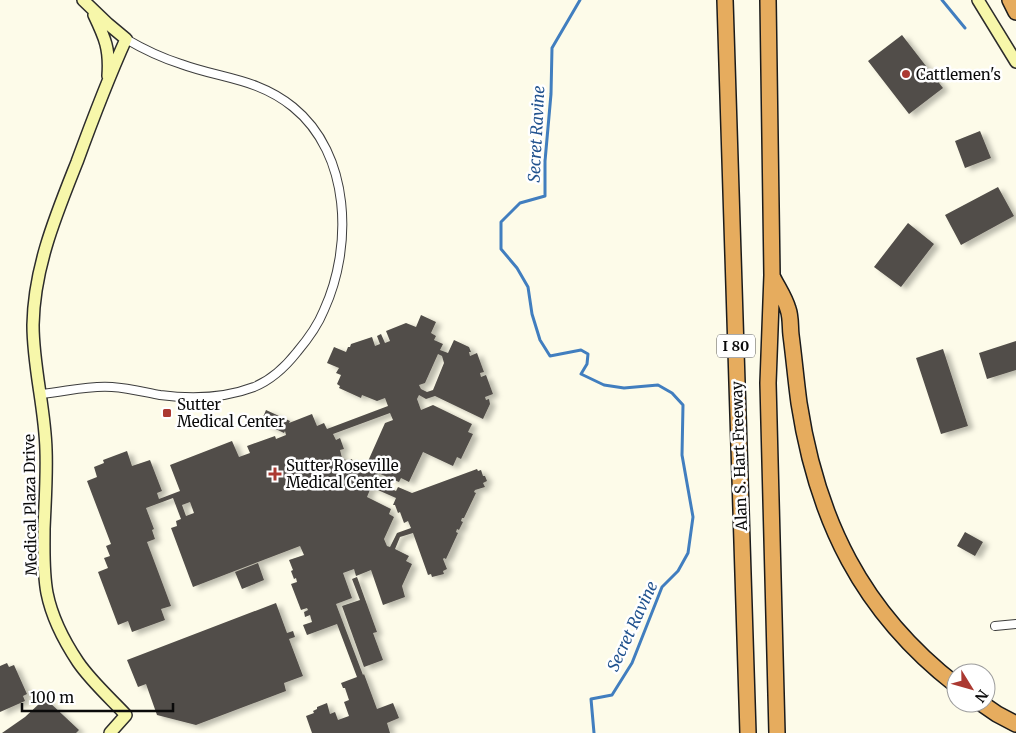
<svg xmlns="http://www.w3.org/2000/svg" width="1016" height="733" font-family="Merriweather,serif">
	<defs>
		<filter id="shadow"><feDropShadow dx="5.5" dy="3" stdDeviation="2.5" flood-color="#0004"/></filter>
	</defs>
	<rect width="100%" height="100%" fill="#fdfbe9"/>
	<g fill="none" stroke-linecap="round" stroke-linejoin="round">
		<path stroke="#417ebf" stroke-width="3" d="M 580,0 L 552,48 L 551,94 L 545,161 L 545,196 L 520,203 L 501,222 L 501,249 L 517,268 L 528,287 L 532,314 L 540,340 L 550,356 L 581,350 L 588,354 L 587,364 L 581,374 L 604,385 L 624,388 L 658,385 L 672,393 L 683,405 L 682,455 L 693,517 L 688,553 L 678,571 L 662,587 L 632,663 L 612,695 L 591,699 L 594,733
			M 942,0 L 965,28"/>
	</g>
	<path fill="#514d48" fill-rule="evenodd" filter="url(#shadow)" d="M 902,35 L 943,88 L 909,114 L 868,61 Z
		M 980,131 L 991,158 L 965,168 L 955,141 Z
		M 998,187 L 1014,216 L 961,245 L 945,215 Z
		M 908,223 L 934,244 L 901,287 L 874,267 Z
		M 421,315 L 436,322 L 431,333 L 436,336 L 434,340 L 443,344 L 440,350 L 448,353 L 454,340 L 469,347 L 471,352 L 469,352 L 470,356 L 477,353 L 484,372 L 480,373 L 481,377 L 486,375 L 493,394 L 485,397 L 486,400 L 489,399 L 490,404 L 483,419 L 435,396 L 426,399 L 419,395 L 417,399 L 421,410 L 433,405 L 472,424 L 468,432 L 473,434 L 461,459 L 457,457 L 453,466 L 423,452 L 409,482 L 401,478 L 399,482 L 378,473 L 374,481 L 396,491 L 398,487 L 412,493 L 477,469 L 478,471 L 481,470 L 483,476 L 485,476 L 487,481 L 483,483 L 485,487 L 475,490 L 474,492 L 476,493 L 464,518 L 462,518 L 461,521 L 463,522 L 459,530 L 457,529 L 456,532 L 458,533 L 446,559 L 444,558 L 443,559 L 447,569 L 443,571 L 444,574 L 432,577 L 431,574 L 428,575 L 413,533 L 400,537 L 395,549 L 409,556 L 406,561 L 412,564 L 402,586 L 405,597 L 383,605 L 371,570 L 356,576 L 354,569 L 343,573 L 352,598 L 336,604 L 363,675 L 364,674 L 377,709 L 393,703 L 399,718 L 387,723 L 390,733 L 312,733 L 306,716 L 314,713 L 313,711 L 317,709 L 317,707 L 327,703 L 330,714 L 335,712 L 338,720 L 349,716 L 344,702 L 349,700 L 345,688 L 343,688 L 341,683 L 357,677 L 337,624 L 307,635 L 303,625 L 312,622 L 310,615 L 305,617 L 304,612 L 308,610 L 307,608 L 301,610 L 291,584 L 297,582 L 296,578 L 294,579 L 291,571 L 293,570 L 289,560 L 304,555 L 300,546 L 193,587 L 171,528 L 177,526 L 176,521 L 181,519 L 173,498 L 146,508 L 154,529 L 152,530 L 155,539 L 147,542 L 171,606 L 161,609 L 165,620 L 132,632 L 128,621 L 118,625 L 98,572 L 108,568 L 104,558 L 110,556 L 106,546 L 111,544 L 87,481 L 97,477 L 94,467 L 104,463 L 103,460 L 127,451 L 132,466 L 150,460 L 162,491 L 157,493 L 159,499 L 180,491 L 170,465 L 232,441 L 239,457 L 250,453 L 247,446 L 275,436 L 276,439 L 286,435 L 285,431 L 284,433 L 261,422 L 266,410 L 290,421 L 289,423 L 312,414 L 317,426 L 324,423 L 327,429 L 388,406 L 385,398 L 377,401 L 362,395 L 361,398 L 339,388 L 340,386 L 337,384 L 341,375 L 336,373 L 339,368 L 327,363 L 334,347 L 346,352 L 348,347 L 350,347 L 351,344 L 372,337 L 375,346 L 380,344 L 377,336 L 381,334 L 385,343 L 390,341 L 386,331 L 406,323 L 416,327 ZM 438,354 L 442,356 L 444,363 L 433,390 L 427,392 L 421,389 L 419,385 L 425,383 ZM 390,413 L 393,420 L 385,423 L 365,468 L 353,463 L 352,459 L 348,461 L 342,458 L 340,450 L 344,449 L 340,438 L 336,440 L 333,434 ZM 371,487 L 396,498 L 393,505 L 395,505 L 398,513 L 400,512 L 404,523 L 408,521 L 411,528 L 397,533 L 390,547 L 387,546 L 384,539 L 394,517 L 389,514 L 391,509 L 367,497 ZM 190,502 L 194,513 L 186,516 L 182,505 Z
		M 1016,341 L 1016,370 L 987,379 L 979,353 Z
		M 943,349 L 968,426 L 941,434 L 916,358 Z
		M 965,532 L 983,542 L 975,556 L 957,546 Z
		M 258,563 L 264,580 L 242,589 L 235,572 Z
		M 357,577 L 377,632 L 373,633 L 383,660 L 364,667 L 342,606 L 360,600 L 352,579 Z
		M 276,603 L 287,633 L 293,631 L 295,637 L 289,639 L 303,676 L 284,683 L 286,691 L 196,725 L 157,715 L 146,684 L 138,687 L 127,660 Z
		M 7,663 L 9,667 L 14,665 L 27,694 L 23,696 L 25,701 L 0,712 L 0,666 Z
		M 47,700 L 79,730 L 76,733 L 2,733 L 25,717 L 40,703 L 42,705 Z"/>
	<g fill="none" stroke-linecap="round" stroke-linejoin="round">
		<defs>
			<path id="street" d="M 41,394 C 65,392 88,385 112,387 C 128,388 144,392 160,395 C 190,399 225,398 254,387 C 271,380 286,366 297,352 C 308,339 318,325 324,310 C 353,247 351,154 293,107 C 257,78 222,79 181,64 C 162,58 143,49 126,39
				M 995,626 L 1016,624"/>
			<path id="secondary" d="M 83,0 L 108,24 L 126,39 C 108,79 92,121 77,162 C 56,215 34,267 33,325 C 33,367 45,408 46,450 C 47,476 45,503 44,529 C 44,550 43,572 47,593 C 52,618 64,641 78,662 C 91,681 110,698 126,715 L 110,733
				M 978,0 L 1016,62
				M 94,15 C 105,38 110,49 108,76"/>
			<path id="highway" d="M 725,0 L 748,733
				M 768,0 L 772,275 L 768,383 L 777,733
				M 1010,0 L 1016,12
				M 773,278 C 778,288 785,298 788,309 C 791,317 790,327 791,335 C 794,358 796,381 799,403 C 817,520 862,612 956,685
				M 981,703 L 997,714 L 1016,724"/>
		</defs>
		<use href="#street" stroke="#3d3d3d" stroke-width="10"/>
		<use href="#secondary" stroke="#2c2c2c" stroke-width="14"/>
		<use href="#highway" stroke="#1b1b1b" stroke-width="18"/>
		<use href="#street" stroke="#fff" stroke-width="8"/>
		<use href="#secondary" stroke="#f7f7aa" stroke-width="11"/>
		<use href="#highway" stroke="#e6ac5e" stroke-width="15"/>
	</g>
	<g fill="#ab3931" stroke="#fff" stroke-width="2">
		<circle cx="906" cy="74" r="5"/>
		<rect x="162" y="408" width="10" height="10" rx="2.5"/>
		<path d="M272.5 466.5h5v5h5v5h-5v5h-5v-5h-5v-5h5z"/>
	</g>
	<g text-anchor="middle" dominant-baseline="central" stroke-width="5" stroke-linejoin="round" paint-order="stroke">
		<rect fill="#fff" stroke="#545454" stroke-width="1" x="717" y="334.5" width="38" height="23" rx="4"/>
		<g font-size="14" font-weight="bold" fill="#0a0a0a">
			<text x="736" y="346">I 80</text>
		</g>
		<g font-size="15" fill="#0a0a0a" stroke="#fff" text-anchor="start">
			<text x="916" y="74">Cattlemen's</text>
			<text x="177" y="404">Sutter<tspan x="177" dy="17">Medical Center</tspan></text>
			<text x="286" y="465">Sutter Roseville<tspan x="286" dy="17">Medical Center</tspan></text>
		</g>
		<g font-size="15" fill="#0a0a0a" stroke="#fff">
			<text transform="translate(739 456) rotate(-92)">Alan S. Hart Freeway</text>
			<text transform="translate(30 505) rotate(-91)">Medical Plaza Drive</text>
		</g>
		<g font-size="16" font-style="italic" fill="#21528e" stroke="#fff">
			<text transform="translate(536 134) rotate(-87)">Secret Ravine</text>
			<text transform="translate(632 626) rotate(-65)">Secret Ravine</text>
		</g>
	</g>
	<g transform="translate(971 688) rotate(127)"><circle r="24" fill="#ffffff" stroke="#9d9d9d"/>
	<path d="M0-4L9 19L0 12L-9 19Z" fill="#ab3931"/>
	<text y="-8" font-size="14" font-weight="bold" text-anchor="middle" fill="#0a0a0a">N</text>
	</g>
	<path d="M22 703v8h151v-8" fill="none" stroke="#0a0a0a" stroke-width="2.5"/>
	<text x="30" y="703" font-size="15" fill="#0a0a0a" stroke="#ffffff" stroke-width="4" paint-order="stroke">100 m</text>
</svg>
